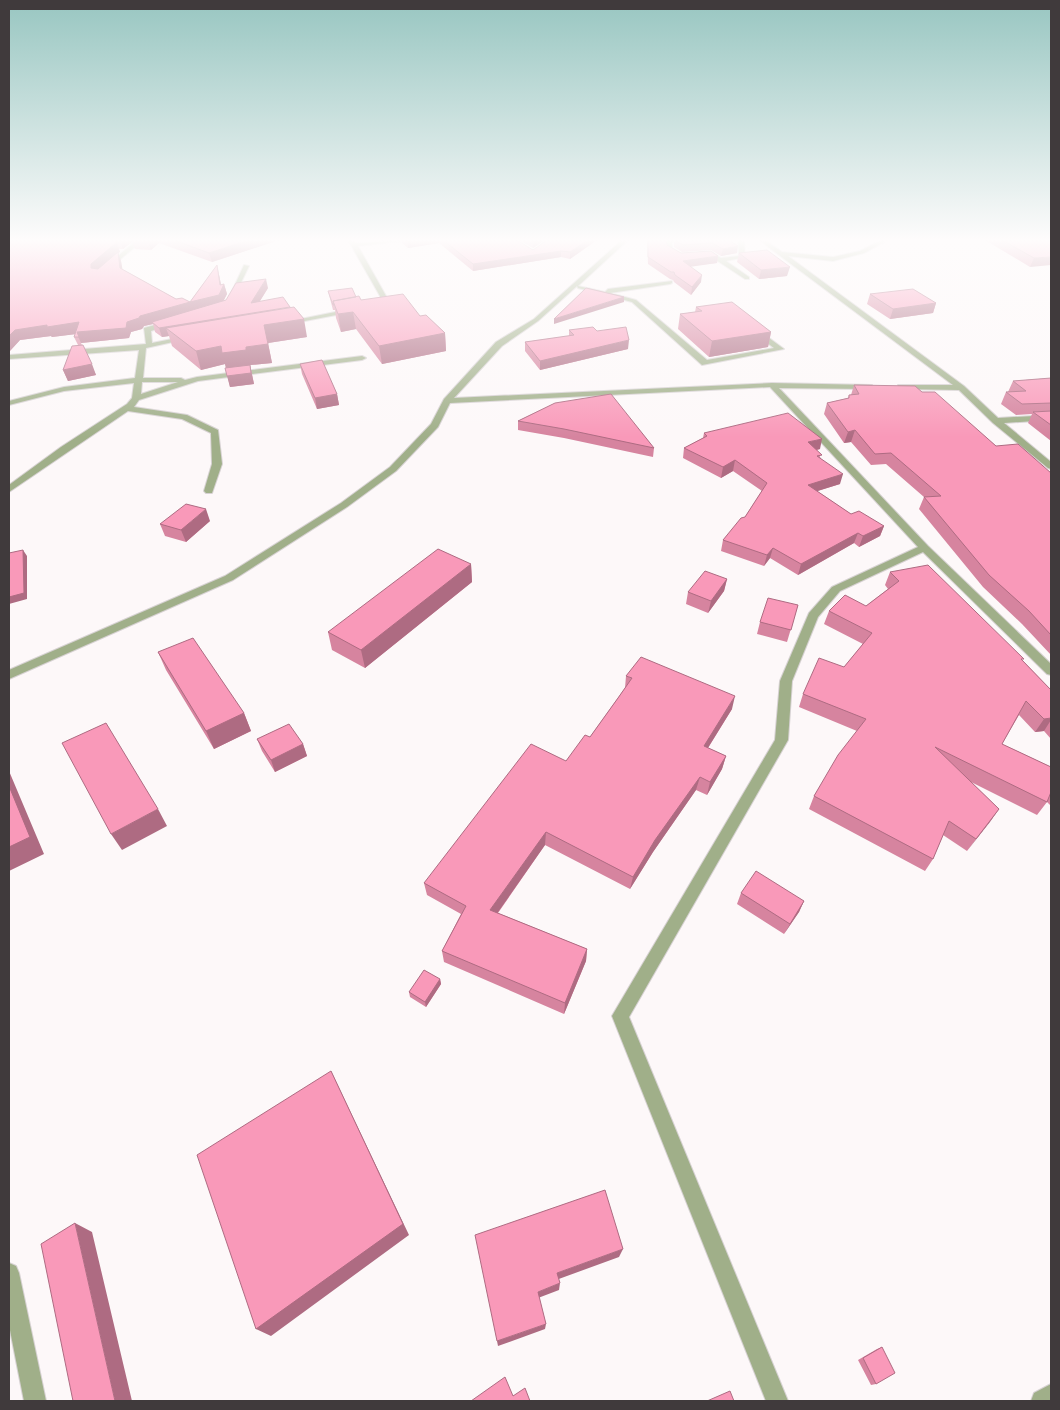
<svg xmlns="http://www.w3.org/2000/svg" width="1060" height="1410" font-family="Poppins,sans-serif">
	<rect width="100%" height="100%" fill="#fdf8f9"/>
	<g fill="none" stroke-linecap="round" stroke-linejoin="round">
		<defs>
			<path id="minor" d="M 137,240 L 143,240 L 110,268 L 106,268 L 106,266 Z
				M 348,240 L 354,240 L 356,243 L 410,240 L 358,246 L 386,296 L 385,302 L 372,308 L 369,306 L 380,300 L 380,296 Z
				M 622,240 L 628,240 L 578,286 L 605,292 L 608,289 L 672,281 L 672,283 L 670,284 L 610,293 L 636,300 L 707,360 L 774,348 L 754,333 L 754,329 L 757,329 L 784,349 L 702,365 L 632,302 L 578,288 L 577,286 L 538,321 L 502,346 L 454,398 L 772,383 L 872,385 L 872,389 L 869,389 L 779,388 L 928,546 L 1051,664 L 1051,675 L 1047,674 L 923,552 L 840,591 L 818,617 L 792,681 L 788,740 L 629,1017 L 788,1401 L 766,1401 L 612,1016 L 775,740 L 780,681 L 809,613 L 832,587 L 918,547 L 770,387 L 450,403 L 438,427 L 396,471 L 347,507 L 233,580 L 9,679 L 9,670 L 225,576 L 341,503 L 390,467 L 431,424 L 444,399 L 496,342 L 534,319 Z
				M 666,240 L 676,240 L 672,242 L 672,248 L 682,255 L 682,257 L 678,257 L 667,250 Z
				M 738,240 L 744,240 L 745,257 L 726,261 L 749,277 L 749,279 L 745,279 L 710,256 L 702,257 L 699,255 L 711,252 L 721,258 L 739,256 Z
				M 759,240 L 765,240 L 782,252 L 833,257 L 860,251 L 881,240 L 888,240 L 864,253 L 833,261 L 788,256 L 964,386 L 998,418 L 1051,415 L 1051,420 L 1004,423 L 1051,462 L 1051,469 L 1048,468 L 993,423 L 959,390 L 898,389 L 898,385 L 953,385 Z
				M 244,265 L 249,266 L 234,297 L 229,298 Z
				M 350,309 L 353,311 L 352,312 L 289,324 L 286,322 Z
				M 169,321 L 171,322 L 171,324 L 151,331 L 152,343 L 187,336 L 191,338 L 146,348 L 143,378 L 181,378 L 185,380 L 197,377 L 362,356 L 366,358 L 362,360 L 198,381 L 139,400 L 134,407 L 187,415 L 218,430 L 222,464 L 212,493 L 206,493 L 204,491 L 212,464 L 211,433 L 182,419 L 128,411 L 9,492 L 9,485 L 61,447 L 127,404 L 132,398 L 134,383 L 64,391 L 9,405 L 9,401 L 64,387 L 135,378 L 139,350 L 9,359 L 9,355 L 146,344 L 144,328 ZM 142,382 L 178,382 L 141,394 Z
				M 9,1263 L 16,1266 L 19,1273 L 46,1401 L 24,1401 L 9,1325 Z
				M 1051,1384 L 1051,1401 L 1031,1401 L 1034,1393 Z"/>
		</defs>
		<use href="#minor" stroke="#d7d2d3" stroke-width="2"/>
		<use href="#minor" fill="#a0af89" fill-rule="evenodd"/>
	</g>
	<path fill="#d6849f" d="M 19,240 L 279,240 L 212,262 L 159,243 L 151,250 L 135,249 L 132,242 L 123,249 L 119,249 L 120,252 L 118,253 L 121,261 L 122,269 L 176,299 L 190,302 L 192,310 L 219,275 L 221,285 L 224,284 L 227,294 L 223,301 L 268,288 L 260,301 L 307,337 L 268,343 L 272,363 L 250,365 L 254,384 L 230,387 L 225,364 L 201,370 L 172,346 L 169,336 L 162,337 L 155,332 L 153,324 L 144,326 L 142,329 L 131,332 L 129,338 L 81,343 L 96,375 L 68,381 L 63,370 L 78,345 L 74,337 L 75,334 L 52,337 L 51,336 L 20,340 L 9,352 L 9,241 Z
		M 402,240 L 517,240 L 533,250 L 547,240 L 597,240 L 570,259 L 561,257 L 473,271 L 439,243 L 408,248 L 402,243 Z
		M 519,240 L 545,240 L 533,248 Z
		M 647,240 L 666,240 L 667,245 L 681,253 L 718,256 L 717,263 L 690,266 L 701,282 L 691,295 L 674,282 L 673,280 L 670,279 L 648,264 Z
		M 674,240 L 729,240 L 737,253 L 721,256 L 711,250 L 682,252 L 674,247 Z
		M 985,240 L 1051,240 L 1030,267 Z
		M 739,253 L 787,276 L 759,279 L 737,262 Z
		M 328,291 L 356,297 L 361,300 L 420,316 L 445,333 L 446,351 L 382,364 L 356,329 L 341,332 L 336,318 L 335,310 L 333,310 Z
		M 870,294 L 936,303 L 933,313 L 890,319 L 867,304 Z
		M 696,307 L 771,332 L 768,347 L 709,357 L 678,329 L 680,314 L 695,312 Z
		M 569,330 L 628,349 L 540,370 L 525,351 L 525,342 L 569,336 Z
		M 300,364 L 337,394 L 339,405 L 317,409 L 302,374 Z
		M 1051,378 L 1051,441 L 1028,423 L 1032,414 L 1016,415 L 1001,404 L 1006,392 L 1009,392 L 1008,392 L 1013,381 Z
		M 854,385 L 922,392 L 996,446 L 1051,473 L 1051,655 L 1022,624 L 983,587 L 919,509 L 924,497 L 886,464 L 871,465 L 851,442 L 844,443 L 824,414 L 827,403 L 848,398 L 849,395 L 851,395 Z
		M 555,403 L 654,448 L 653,457 L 564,438 L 518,430 L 518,421 Z
		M 704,433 L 820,449 L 817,450 L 821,459 L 840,484 L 817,491 L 851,514 L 884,526 L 880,536 L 859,547 L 854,543 L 798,575 L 770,558 L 764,566 L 721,551 L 723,540 L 745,517 L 762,491 L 733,471 L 721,478 L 683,458 L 684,448 L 703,438 Z
		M 210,521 L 186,542 L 165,536 L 160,524 Z
		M 471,564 L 472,582 L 365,668 L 332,650 L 328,632 Z
		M 890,572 L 1023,661 L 1051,690 L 1051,739 L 1044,731 L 1035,732 L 1019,715 L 1002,744 L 1051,767 L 1051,806 L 1047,802 L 1037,815 L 971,782 L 999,809 L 967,851 L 943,835 L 933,859 L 925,871 L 809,809 L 814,796 L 857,731 L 799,707 L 803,694 L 844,667 L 863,644 L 824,624 L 829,611 L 866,606 L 888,589 L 885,585 Z
		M 727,579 L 724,591 L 708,613 L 686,604 L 688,592 Z
		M 798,605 L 787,642 L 757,634 L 760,622 Z
		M 158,652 L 244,713 L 251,731 L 214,749 L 166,670 Z
		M 626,676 L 732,709 L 708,748 L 726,756 L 722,769 L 707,795 L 696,790 L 653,852 L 630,889 L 545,845 L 498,913 L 587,949 L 586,961 L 564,1014 L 444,962 L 442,951 L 461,914 L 427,895 L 424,883 L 566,761 L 590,737 L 625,688 Z
		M 257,739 L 303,744 L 307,756 L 275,772 L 262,751 Z
		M 741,893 L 804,901 L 799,912 L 784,934 L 737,904 Z
		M 440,979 L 441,984 L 426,1007 L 410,997 L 409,992 Z
		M 882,1347 L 876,1384 L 871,1385 L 858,1360 L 877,1349 Z"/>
	<path fill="#ae6b82" d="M 116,240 L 120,252 L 118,253 L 121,261 L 124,278 L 91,268 L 91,264 Z
		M 120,240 L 134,240 L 132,240 L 132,242 L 123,249 Z
		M 148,240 L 158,240 L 159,243 L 151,250 Z
		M 249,240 L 279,240 L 212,262 L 209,253 Z
		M 416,240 L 439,240 L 439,243 L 408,248 L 408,241 Z
		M 535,240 L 545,240 L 533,248 L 533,241 Z
		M 588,240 L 597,240 L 570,259 L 570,252 Z
		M 738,246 L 737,253 L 721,256 L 723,249 Z
		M 561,251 L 561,257 L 473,271 L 473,264 Z
		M 718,256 L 717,263 L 682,268 L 683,261 Z
		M 1051,257 L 1051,265 L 1030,267 L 1034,258 Z
		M 217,265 L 222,289 L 224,284 L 227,294 L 222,304 L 193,312 L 190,302 Z
		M 790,267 L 787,276 L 759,279 L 761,270 Z
		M 702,275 L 701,282 L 691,295 L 692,287 Z
		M 266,279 L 268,288 L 253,312 L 251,303 Z
		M 624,297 L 624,302 L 554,324 L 554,319 Z
		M 190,302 L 193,312 L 152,322 L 153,324 L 144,326 L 142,329 L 131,332 L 129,338 L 81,343 L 77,334 L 52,337 L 51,336 L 20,340 L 9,352 L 9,336 L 15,330 L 47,325 L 79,322 L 127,322 L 140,316 Z
		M 936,303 L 933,313 L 890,319 L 893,309 Z
		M 290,307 L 166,328 L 169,336 L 162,337 L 159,328 Z
		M 353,312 L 356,329 L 341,332 L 338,314 Z
		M 304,319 L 307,337 L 268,343 L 272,363 L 250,365 L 254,384 L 230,387 L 227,376 L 227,371 L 225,364 L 201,370 L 196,351 L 221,346 L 246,347 L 264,325 Z
		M 771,332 L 768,347 L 709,357 L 712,341 Z
		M 445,333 L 446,351 L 382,364 L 379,346 Z
		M 629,340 L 628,349 L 540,370 L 540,361 Z
		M 92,364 L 96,375 L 68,381 L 63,370 Z
		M 337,394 L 339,405 L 317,409 L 315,398 Z
		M 855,430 L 851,442 L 844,443 L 848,432 Z
		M 822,439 L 820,449 L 805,452 L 808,442 Z
		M 735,460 L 733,471 L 721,478 L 723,467 Z
		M 843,474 L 840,484 L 805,495 L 808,485 Z
		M 206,509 L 210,521 L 186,542 L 181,530 Z
		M 884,526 L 880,536 L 859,547 L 863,536 Z
		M 858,533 L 854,543 L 798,575 L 801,564 Z
		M 773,548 L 770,558 L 764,566 L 767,555 Z
		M 23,550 L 27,556 L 27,599 L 9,604 L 9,597 Z
		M 471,564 L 472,582 L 365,668 L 361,650 Z
		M 727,579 L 724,591 L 708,613 L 711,601 Z
		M 735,696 L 732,709 L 701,759 L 704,746 Z
		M 244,713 L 251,731 L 214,749 L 206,731 Z
		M 1051,718 L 1051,720 L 1044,731 L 1035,732 L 1044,719 Z
		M 303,744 L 307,756 L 275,772 L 271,760 Z
		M 726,756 L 722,769 L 707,795 L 710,782 Z
		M 9,771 L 44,854 L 9,871 Z
		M 700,777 L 696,790 L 653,852 L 630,889 L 633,877 L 655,840 Z
		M 158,809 L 167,826 L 122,850 L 111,834 Z
		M 999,809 L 990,822 L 967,851 L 976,839 Z
		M 546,832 L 545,845 L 491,922 L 490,910 Z
		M 804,901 L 799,912 L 784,934 L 790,924 Z
		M 587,949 L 586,961 L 564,1014 L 565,1003 Z
		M 440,979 L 441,984 L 426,1007 L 425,1002 Z
		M 331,1071 L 409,1235 L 271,1336 L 256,1329 Z
		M 75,1223 L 92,1232 L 132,1401 L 115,1401 Z
		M 623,1249 L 619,1257 L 556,1280 L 557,1273 Z
		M 560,1283 L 559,1290 L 538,1298 L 538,1292 Z
		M 546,1324 L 545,1329 L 498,1346 L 497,1341 Z"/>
	<path fill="#f999b9" stroke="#ae6b82" d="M 18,240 L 116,240 L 116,243 L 91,264 L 91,268 L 98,269 L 118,252 L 120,268 L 176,299 L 182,298 L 190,302 L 140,316 L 139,318 L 127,322 L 126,328 L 77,332 L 79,337 L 74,337 L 79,322 L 47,327 L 47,325 L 15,330 L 9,336 L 9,241 Z
		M 174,240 L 249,240 L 209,253 Z
		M 443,240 L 517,240 L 533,250 L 547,240 L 588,240 L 570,252 L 561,251 L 473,264 Z
		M 648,240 L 666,240 L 667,245 L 681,253 L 711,251 L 718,256 L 683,261 L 702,275 L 692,287 L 675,275 L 674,272 L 671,272 L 648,257 Z
		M 675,240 L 729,240 L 738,246 L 723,249 L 712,243 L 683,245 Z
		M 1002,240 L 1051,240 L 1051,257 L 1034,258 Z
		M 767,250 L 790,267 L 761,270 L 739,253 Z
		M 217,265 L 220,285 L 224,284 L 219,295 L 190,302 Z
		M 266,279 L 251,303 L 283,297 L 290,307 L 159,328 L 152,322 L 226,300 L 236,283 Z
		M 352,288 L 356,297 L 333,301 L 334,305 L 333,305 L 328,291 Z
		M 586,288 L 624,297 L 554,319 Z
		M 913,289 L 936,303 L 893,309 L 870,294 Z
		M 403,294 L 420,316 L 426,315 L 445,333 L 379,346 L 353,312 L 338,314 L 333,301 L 359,296 L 361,300 Z
		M 732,302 L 771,332 L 712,341 L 680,314 L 702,311 L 696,307 Z
		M 294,307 L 304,319 L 264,325 L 268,344 L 246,347 L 246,350 L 222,353 L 221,346 L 196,351 L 166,328 Z
		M 593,327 L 597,331 L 626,327 L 629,340 L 540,361 L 525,342 L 574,335 L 569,330 Z
		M 83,345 L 92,364 L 63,370 L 72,346 Z
		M 322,360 L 337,394 L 315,398 L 300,364 Z
		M 250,365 L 251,373 L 227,376 L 225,368 Z
		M 1051,378 L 1051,403 L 1022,404 L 1006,392 L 1026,391 L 1013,381 Z
		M 854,385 L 915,386 L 922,392 L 935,392 L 996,446 L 1018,444 L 1051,473 L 1051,635 L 1029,611 L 989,575 L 924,497 L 941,496 L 891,453 L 875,454 L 855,430 L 848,432 L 827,403 L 849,398 L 849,395 L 859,394 Z
		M 611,394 L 654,448 L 564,429 L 518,421 L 555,403 Z
		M 1051,411 L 1051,425 L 1033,412 Z
		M 788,413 L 822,439 L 808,442 L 822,455 L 817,456 L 843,474 L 808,485 L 851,514 L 859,511 L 884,526 L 863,536 L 858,533 L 801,564 L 773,548 L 767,555 L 723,540 L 741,518 L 745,517 L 767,483 L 735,460 L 723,467 L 684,448 L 707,436 L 704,433 Z
		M 186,504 L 206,509 L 181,530 L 160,524 Z
		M 438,549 L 471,564 L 361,650 L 328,632 Z
		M 23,550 L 24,593 L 9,597 L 9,553 Z
		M 928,565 L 1024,659 L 1021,659 L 1051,690 L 1051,718 L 1044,719 L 1026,701 L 1002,744 L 1051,767 L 1051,792 L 1047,802 L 935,747 L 999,809 L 976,839 L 949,821 L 933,859 L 814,796 L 838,755 L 866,719 L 803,694 L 819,658 L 844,667 L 872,633 L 829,611 L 845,595 L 866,606 L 899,581 L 890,572 Z
		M 705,571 L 727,579 L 711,601 L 688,592 Z
		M 768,598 L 798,605 L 791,630 L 760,622 Z
		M 193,638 L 244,713 L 206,731 L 158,652 Z
		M 641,657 L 735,696 L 704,746 L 726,756 L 710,782 L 700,777 L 655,840 L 633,877 L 546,832 L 490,910 L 587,949 L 565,1003 L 442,951 L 466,906 L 424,883 L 531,744 L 566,761 L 585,735 L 590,737 L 618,698 L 632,678 L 626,676 Z
		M 106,723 L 158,809 L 111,834 L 62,743 Z
		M 289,724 L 303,744 L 271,760 L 257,739 Z
		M 9,786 L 30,837 L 9,847 Z
		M 756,871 L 804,901 L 790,924 L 741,893 Z
		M 424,970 L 440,979 L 425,1002 L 409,992 Z
		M 331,1071 L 403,1224 L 256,1329 L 197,1155 Z
		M 605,1190 L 623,1249 L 557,1273 L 560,1283 L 538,1292 L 546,1324 L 497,1341 L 475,1235 Z
		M 75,1223 L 115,1401 L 73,1401 L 41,1244 Z
		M 882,1347 L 895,1373 L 876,1384 L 863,1358 Z
		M 505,1377 L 513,1396 L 525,1388 L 530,1401 L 471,1401 Z
		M 730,1391 L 734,1401 L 707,1401 Z"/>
	<linearGradient id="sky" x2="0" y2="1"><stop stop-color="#98c6c1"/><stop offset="0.55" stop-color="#fefcfc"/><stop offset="1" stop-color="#fefcfc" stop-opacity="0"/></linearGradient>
	<rect width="1060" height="437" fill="url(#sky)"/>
	<rect width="1060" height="1410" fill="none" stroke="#403a3c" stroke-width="20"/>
</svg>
